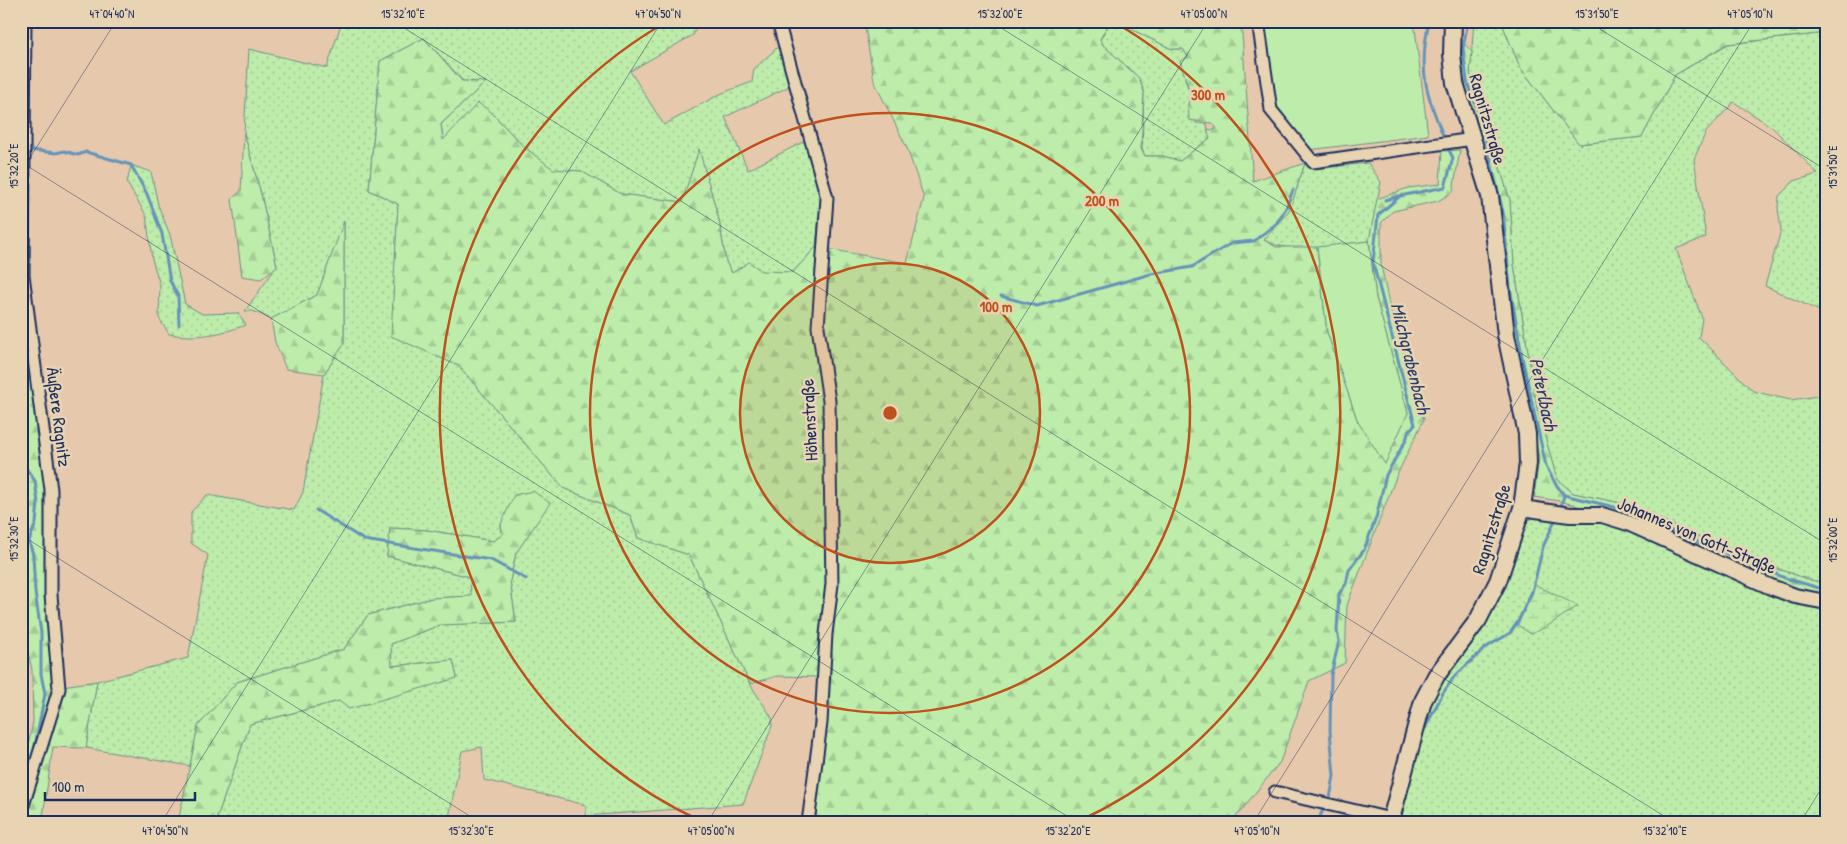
<svg xmlns="http://www.w3.org/2000/svg" width="1847" height="844" font-family="'Patrick Hand',sans-serif">
	<defs>
		<pattern id="grass-dots" width="8" height="8" patternUnits="userSpaceOnUse" patternTransform="scale(1.25)"><rect width="8" height="8" fill="#beecaa"/><path d="M2 2h.1M6 6h.1" fill="none" stroke="#a3cb95" stroke-width="1.8" stroke-linecap="round"/></pattern>
		<pattern id="forest-firs" width="22" height="20" patternUnits="userSpaceOnUse" patternTransform="scale(1.25)"><rect width="22" height="20" fill="#beecaa"/><path d="M5 1l3.5 6h-7zM16 11l3.5 6h-7z" fill="#a3cb95"/></pattern>
		<pattern id="wetland-marsh" width="20" height="14" patternUnits="userSpaceOnUse" patternTransform="scale(1.25)"><rect width="20" height="14" fill="#beecaa"/><path d="M1 5h8M5 5V1M11 12h8M15 12V8" fill="none" stroke="#a3cb95"/></pattern>
	</defs>
	<rect width="100%" height="100%" fill="#e6c9ad"/>
	<filter id="ink" filterUnits="userSpaceOnUse"><feTurbulence type="fractalNoise" baseFrequency=".02" numOctaves="2"/><feDisplacementMap in="SourceGraphic" scale="10" xChannelSelector="R" yChannelSelector="G"/><feConvolveMatrix kernelMatrix="1 2 1 2 8 2 1 2 1" color-interpolation-filters="sRGB"/></filter>
	<g filter="url(#ink)">
		<path fill="url(#grass-dots)" stroke="#6c8e84" d="M 342,21 L 698,21 L 693,35 L 630,71 L 664,125 L 720,94 L 752,82 L 754,69 L 779,46 L 792,85 L 725,117 L 748,170 L 807,140 L 821,198 L 816,247 L 793,272 L 732,273 L 726,262 L 719,220 L 699,150 L 682,202 L 621,194 L 581,171 L 553,170 L 523,146 L 490,111 L 443,140 L 441,124 L 486,82 L 463,81 L 424,38 L 380,61 L 369,190 L 398,204 L 392,336 L 459,366 L 563,488 L 630,515 L 638,538 L 689,555 L 750,684 L 772,718 L 772,726 L 743,804 L 586,816 L 586,805 L 484,780 L 482,747 L 462,751 L 449,817 L 443,823 L 215,823 L 250,724 L 339,701 L 457,678 L 453,660 L 391,666 L 391,644 L 440,625 L 516,622 L 510,581 L 516,553 L 549,503 L 501,524 L 502,536 L 493,541 L 427,530 L 390,528 L 387,556 L 470,577 L 472,596 L 432,598 L 368,615 L 344,649 L 237,682 L 198,726 L 190,766 L 86,748 L 97,681 L 188,658 L 208,555 L 191,543 L 191,512 L 207,495 L 294,510 L 303,492 L 324,374 L 344,344 L 344,223 L 317,295 L 271,319 L 253,311 L 245,311 L 277,266 L 261,194 L 244,133 L 249,49 L 327,68 Z
			M 1474,21 L 1501,21 L 1520,67 L 1579,144 L 1642,137 L 1675,75 L 1728,44 L 1826,33 L 1826,314 L 1765,286 L 1781,230 L 1778,208 L 1779,196 L 1794,181 L 1818,174 L 1772,127 L 1734,102 L 1706,132 L 1694,159 L 1706,237 L 1676,249 L 1702,318 L 1699,337 L 1753,391 L 1790,400 L 1826,395 L 1826,583 L 1810,580 L 1730,552 L 1630,505 L 1573,493 L 1557,479 L 1537,408 L 1514,265 L 1510,200 L 1470,73 Z
			M 1116,22 L 1172,49 L 1183,49 L 1188,57 L 1185,79 L 1191,96 L 1188,104 L 1196,123 L 1207,124 L 1210,138 L 1180,161 L 1163,156 L 1145,156 L 1142,149 L 1144,92 L 1139,78 L 1103,45 L 1100,40 L 1108,25 Z
			M 1315,162 L 1316,169 L 1368,163 L 1381,182 L 1369,241 C 1336,245 1294,256 1264,240 L 1290,209 L 1305,163 Z
			M 131,165 L 151,172 L 158,205 L 170,235 L 185,304 L 202,314 L 238,313 L 246,325 C 221,334 196,339 169,334 L 159,318 L 160,285 L 152,259 L 146,215 L 127,183 Z
			M 1533,517 L 1630,521 L 1826,607 L 1826,823 L 1416,823 L 1404,816 L 1388,800 L 1439,681 L 1524,523 Z"/>
		<path fill="url(#forest-firs)" stroke="#6c8e84" fill-rule="evenodd" d="M 864,21 L 1241,21 L 1253,181 L 1305,163 L 1290,209 L 1264,240 L 1276,247 L 1317,247 L 1327,332 L 1358,422 L 1408,413 L 1376,298 L 1369,241 L 1377,199 L 1408,188 L 1440,184 L 1442,151 L 1460,150 L 1453,192 L 1438,201 L 1393,211 L 1381,223 L 1381,265 L 1390,309 L 1424,419 L 1396,477 L 1347,605 L 1345,663 L 1309,681 L 1280,762 L 1236,817 L 1235,823 L 803,823 L 819,677 L 777,676 L 750,684 L 689,555 L 638,538 L 630,515 L 563,488 L 459,366 L 391,336 L 398,204 L 369,190 L 380,61 L 424,38 L 462,81 L 486,82 L 441,124 L 443,140 L 478,103 L 490,111 L 523,146 L 553,169 L 581,171 L 621,194 L 682,202 L 699,149 L 719,220 L 726,262 L 732,273 L 749,262 L 762,271 L 793,272 L 816,247 L 907,263 L 924,198 L 907,148 L 874,81 ZM 1116,22 L 1172,49 L 1183,49 L 1188,57 L 1180,61 L 1191,96 L 1188,104 L 1189,120 L 1211,123 L 1216,127 L 1215,130 L 1207,130 L 1210,138 L 1180,161 L 1163,156 L 1145,156 L 1141,149 L 1144,92 L 1139,78 L 1103,45 L 1100,39 L 1108,25 Z
			M 1501,21 L 1826,21 L 1826,33 L 1727,44 L 1675,75 L 1642,137 L 1579,144 L 1520,67 Z
			M 1459,38 L 1472,52 L 1470,73 L 1510,200 L 1514,265 L 1537,408 L 1557,479 L 1573,493 L 1630,505 L 1730,552 L 1810,580 L 1826,583 L 1826,607 L 1630,521 L 1560,501 L 1534,497 L 1539,458 L 1463,86 Z
			M 244,133 L 261,194 L 277,266 L 261,279 L 242,276 L 232,199 L 241,191 Z
			M 344,221 L 344,344 L 324,374 L 286,369 L 275,342 L 271,319 L 317,295 Z
			M 21,323 L 56,503 L 56,604 L 62,686 L 97,681 L 86,748 L 53,747 L 42,823 L 21,823 L 21,778 L 33,722 L 32,670 L 21,621 Z
			M 533,491 L 550,503 L 516,553 L 510,581 L 516,622 L 440,625 L 391,644 L 392,666 L 453,660 L 457,678 L 349,709 L 339,701 L 250,724 L 215,823 L 178,823 L 198,726 L 237,682 L 344,649 L 368,615 L 432,598 L 471,596 L 470,577 L 387,556 L 390,528 L 427,530 L 493,541 L 502,535 L 501,524 L 514,495 Z"/>
		<path fill="url(#wetland-marsh)" stroke="#6c8e84" d="M 1534,584 L 1578,606 L 1546,627 L 1531,634 L 1516,624 Z"/>
		<path fill="#beecaa" stroke="#6c8e84" d="M 1258,21 L 1414,21 L 1428,135 L 1309,150 L 1277,117 Z
			M 1369,241 L 1376,298 L 1408,413 L 1385,464 L 1358,422 L 1327,332 L 1317,247 Z"/>
		<g fill="none" stroke-linecap="round" stroke-linejoin="round">
			<path stroke="#6593ba" stroke-width="3" d="M 1429,21 C 1418,71 1426,95 1445,140
				M 1468,21 L 1463,48 L 1467,81 L 1481,120 L 1503,212 L 1510,287 L 1523,362 L 1546,466 L 1555,483 L 1564,495 L 1614,507 L 1785,578 L 1826,590
				M 30,150 L 56,153 L 64,151 L 78,155 L 86,152 L 131,165 L 147,194 L 162,234 L 170,281 L 178,296 L 179,325
				M 1385,200 L 1399,196
				M 1001,296 L 1037,306 L 1151,274 L 1192,267 L 1232,243 L 1254,241 L 1276,224 L 1286,208 L 1293,190
				M 21,361 L 25,402 L 21,411
				M 21,461 L 35,481 L 38,503 L 36,523 L 29,541 L 33,555 L 35,592 L 41,633 L 41,674 L 45,694 L 33,756
				M 1561,507 L 1564,495
				M 316,510 L 364,540 L 491,560 L 526,579
				M 1421,736 L 1443,693 L 1454,677 L 1485,648 L 1510,633 L 1519,620 L 1532,592 L 1543,547 L 1556,518
				M 1330,798 L 1334,776 L 1330,731 L 1331,675 L 1339,641 L 1337,631 L 1339,594 L 1346,584 L 1349,570 L 1364,550 L 1376,518 L 1386,475 L 1406,440 L 1409,430 L 1415,425 L 1373,263 L 1378,215 L 1400,196 L 1445,187 L 1453,158 L 1447,146
				M 1317,823 L 1323,810"/>
			<defs>
				<path id="minor" d="M 778,21 L 827,198 L 818,327 L 829,401 L 832,584 L 826,634 L 821,723 L 808,823
					M 1258,21 L 1271,110 L 1313,162 L 1473,139
					M 1275,792 L 1391,819
					M 21,812 L 59,689 L 51,595 L 51,490 L 23,275 L 25,21"/>
				<path id="tertiary" d="M 1522,508 L 1570,515 L 1602,515 L 1628,523 L 1771,587 L 1795,596 L 1826,602"/>
				<path id="secondary" d="M 1390,823 L 1423,701 L 1436,676 L 1478,620 L 1498,581 L 1522,508 L 1528,463 L 1527,434 L 1506,335 L 1490,196 L 1455,83 L 1452,54 L 1453,21"/>
			</defs>
			<use href="#minor" stroke="#1b2f5e" stroke-width="15"/>
			<use href="#tertiary" stroke="#1b2f5e" stroke-width="18"/>
			<use href="#secondary" stroke="#1b2f5e" stroke-width="20"/>
			<use href="#minor" stroke="#e8d3b2" stroke-width="11"/>
			<use href="#tertiary" stroke="#e8d3b2" stroke-width="14"/>
			<use href="#secondary" stroke="#e8d3b2" stroke-width="16"/>
		</g>
	</g>
	<path fill="none" stroke="#1b2f5e" stroke-width="1" stroke-opacity="0.45" d="M 393,21 L 1675,823M 990,21 L 1826,544M 1587,21 L 1826,170M 21,162 L 1078,823M 21,172 L 116,21M 21,535 L 481,823M 161,823 L 662,21M 707,823 L 1208,21M 1253,823 L 1754,21M 1800,823 L 1826,781"/>
	<circle cx="890" cy="413" r="150" fill="#bf511c" fill-opacity=".12"/>
	<g fill="none" stroke="#bf511c" stroke-width="2.5">
		<circle cx="890" cy="413" r="150"/>
		<circle cx="890" cy="413" r="300"/>
		<path d="M703 822A450 450 0 0 1 668 21M1112 21A450 450 0 0 1 1077 822"/>
	</g>
	<g text-anchor="middle" dominant-baseline="central" stroke-width="5" stroke-linejoin="round" paint-order="stroke">
		<g font-size="18" fill="#1b2f5e" stroke="#e8d3b2">
			<text transform="translate(1488 119) rotate(74)">Ragnitzstraße</text>
			<text transform="translate(59 417) rotate(83)">Äußere Ragnitz</text>
			<text transform="translate(809 420) rotate(-93)">Höhenstraße</text>
			<text transform="translate(1491 529) rotate(-73)">Ragnitzstraße</text>
			<text transform="translate(1697 535) rotate(23)">Johannes von Gott-Straße</text>
		</g>
		<g font-size="19" font-style="italic" fill="#27406d" stroke="#e8d3b2">
			<text transform="translate(1411 358) rotate(76)">Milchgrabenbach</text>
			<text transform="translate(1544 394) rotate(78)">Peterlbach</text>
		</g>
	</g>
	<circle cx="890" cy="413" r="8" fill="#bf511c" stroke="#e8d3b2" stroke-width="2.5"/>
	<g font-size="15" text-anchor="middle" font-weight="bold" fill="#bf511c" stroke="#e8d3b2" stroke-width="5" stroke-linejoin="round" paint-order="stroke">
		<text x="1208" y="100">300 m</text>
		<text x="1102" y="206">200 m</text>
		<text x="996" y="312">100 m</text>
	</g>
	<rect width="1847" height="844" fill="none" stroke="#e8d3b2" stroke-width="55"/>
	<path d="M45 792v8h150v-8" fill="none" stroke="#1b2f5e" stroke-width="2.5"/>
	<text x="52" y="792" font-size="15" fill="#1b2f5e" stroke="#e8d3b2" stroke-width="4" paint-order="stroke">100 m</text>
	<rect x="28" y="28" width="1792" height="788" fill="none" stroke="#1b2f5e" stroke-width="2"/>
	<g font-size="12" text-anchor="middle" fill="#1b2f5e">
		<text x="112" y="18">47°04'40"N</text>
		<text x="403" y="18">15°32'10"E</text>
		<text x="658" y="18">47°04'50"N</text>
		<text x="1000" y="18">15°32'00"E</text>
		<text x="1204" y="18">47°05'00"N</text>
		<text x="1597" y="18">15°31'50"E</text>
		<text x="1750" y="18">47°05'10"N</text>
		<text transform="translate(14 166) rotate(-90)" y="4">15°32'20"E</text>
		<text transform="translate(1833 167) rotate(-90)" y="4">15°31'50"E</text>
		<text transform="translate(14 539) rotate(-90)" y="4">15°32'30"E</text>
		<text transform="translate(1833 540) rotate(-90)" y="4">15°32'00"E</text>
		<text x="165" y="835">47°04'50"N</text>
		<text x="471" y="835">15°32'30"E</text>
		<text x="711" y="835">47°05'00"N</text>
		<text x="1068" y="835">15°32'20"E</text>
		<text x="1257" y="835">47°05'10"N</text>
		<text x="1665" y="835">15°32'10"E</text>
	</g>
</svg>
